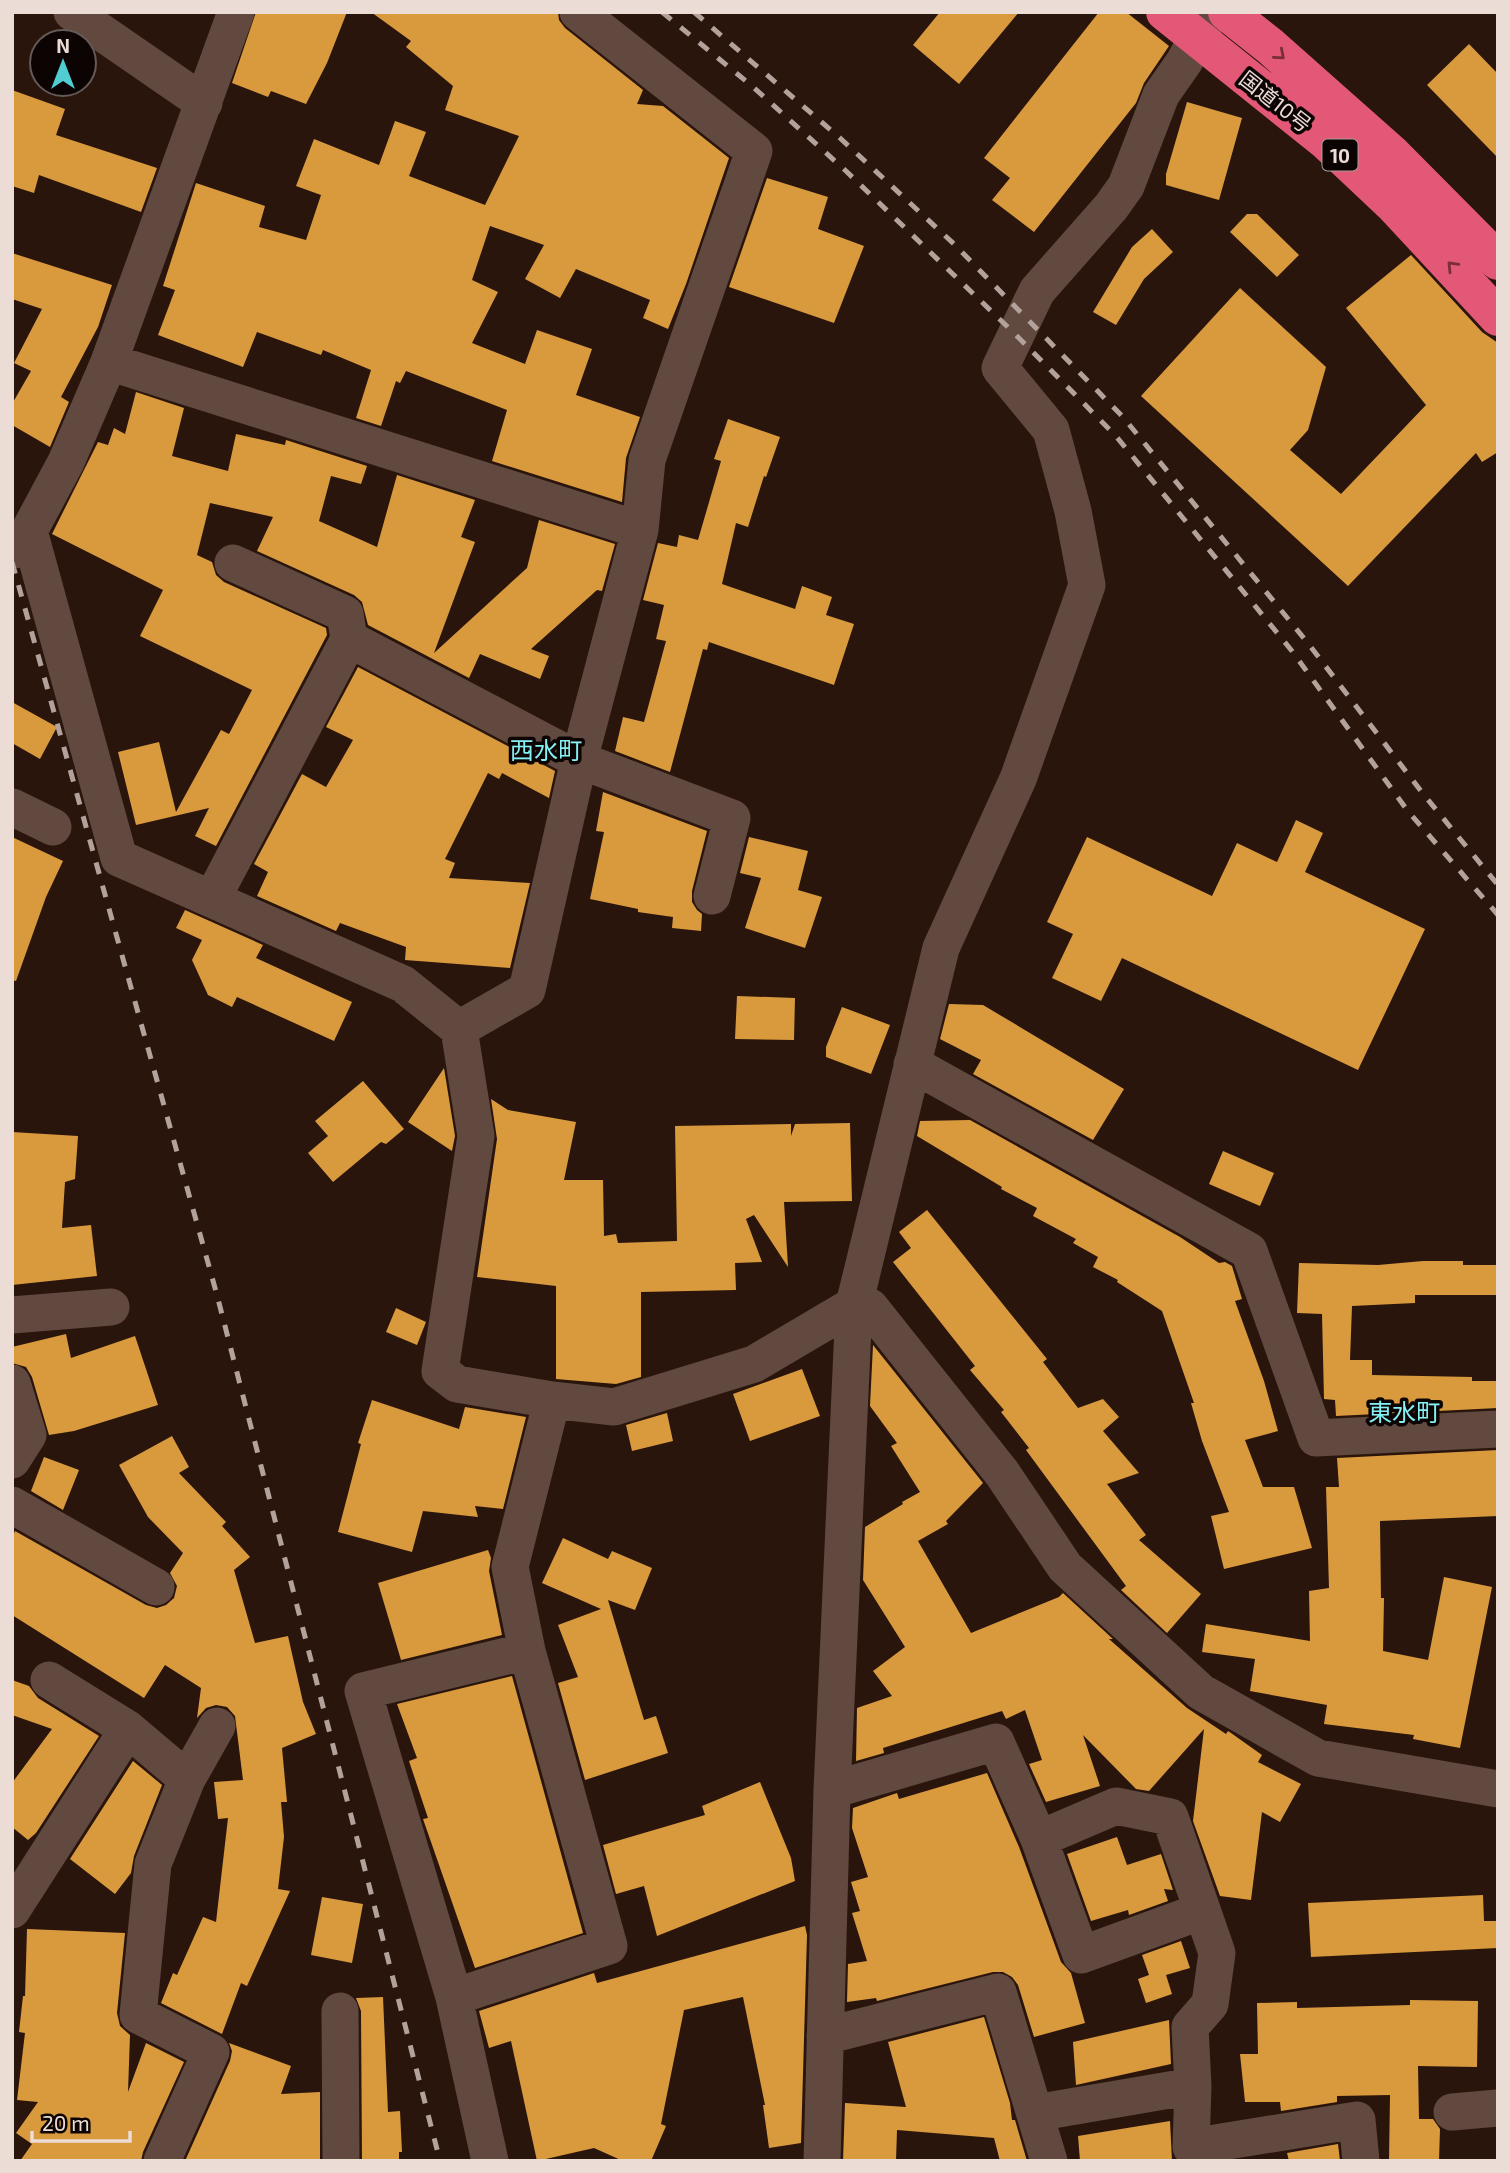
<svg xmlns="http://www.w3.org/2000/svg" width="1510" height="2173" font-family="'Exo 2','Noto Sans JP',sans-serif">
	<rect width="100%" height="100%" fill="#2a150d"/>
	<path fill="#d99a3e" d="M 256,12 L 347,12 L 327,63 L 306,104 L 271,91 L 268,97 L 232,83 Z
		M 371,12 L 558,12 L 559,20 L 565,28 L 643,90 L 637,104 L 663,106 L 729,158 L 686,284 L 668,329 L 643,318 L 650,300 L 576,269 L 560,298 L 525,279 L 544,245 L 490,226 L 472,280 L 498,292 L 472,343 L 525,364 L 537,330 L 592,349 L 576,395 L 640,417 L 626,458 L 622,502 L 492,461 L 507,410 L 406,371 L 400,383 L 396,381 L 381,426 L 356,418 L 371,370 L 323,350 L 321,355 L 257,332 L 243,367 L 158,335 L 175,290 L 163,286 L 196,183 L 265,206 L 259,227 L 306,240 L 321,195 L 296,186 L 314,139 L 379,165 L 395,121 L 426,132 L 409,176 L 485,205 L 519,136 L 445,110 L 453,86 L 406,47 L 411,41 Z
		M 940,12 L 1019,12 L 959,84 L 913,45 Z
		M 1099,12 L 1126,12 L 1169,46 L 1144,83 L 1136,103 L 1034,232 L 992,200 L 1010,178 L 984,158 Z
		M 1469,44 L 1498,74 L 1498,158 L 1427,85 Z
		M 12,90 L 65,109 L 56,135 L 157,168 L 141,212 L 39,175 L 34,193 L 12,186 Z
		M 1187,102 L 1242,118 L 1219,200 L 1166,185 L 1166,174 Z
		M 767,178 L 828,197 L 818,229 L 864,246 L 834,323 L 729,287 Z
		M 1247,214 L 1257,214 L 1299,255 L 1277,277 L 1230,232 Z
		M 1152,229 L 1173,252 L 1144,279 L 1116,325 L 1093,312 L 1132,247 Z
		M 12,253 L 112,285 L 98,327 L 61,397 L 69,402 L 50,447 L 12,425 L 12,404 L 31,371 L 14,363 L 42,309 L 12,299 Z
		M 1411,255 L 1482,332 L 1498,343 L 1498,452 L 1482,462 L 1476,453 L 1348,586 L 1141,396 L 1240,288 L 1326,367 L 1308,430 L 1290,450 L 1341,494 L 1426,405 L 1346,308 Z
		M 136,392 L 184,408 L 172,456 L 228,471 L 236,434 L 285,445 L 286,440 L 367,466 L 361,484 L 331,476 L 319,521 L 377,547 L 397,475 L 475,500 L 461,537 L 475,542 L 434,653 L 527,568 L 539,520 L 615,544 L 602,591 L 597,590 L 531,649 L 549,656 L 540,679 L 480,654 L 469,678 L 368,625 L 362,602 L 354,595 L 257,551 L 273,517 L 210,503 L 197,555 L 212,562 L 216,575 L 224,582 L 326,628 L 327,635 L 216,846 L 195,836 L 209,808 L 136,825 L 118,752 L 159,742 L 176,812 L 221,730 L 229,734 L 252,690 L 140,636 L 163,590 L 52,534 L 98,442 L 108,445 L 114,428 L 125,434 Z
		M 728,419 L 780,437 L 766,477 L 764,476 L 748,527 L 736,523 L 722,584 L 795,609 L 802,586 L 832,597 L 826,615 L 854,624 L 834,685 L 709,642 L 707,650 L 703,649 L 670,772 L 615,751 L 623,717 L 644,722 L 666,641 L 656,639 L 664,605 L 643,600 L 658,543 L 677,547 L 679,535 L 698,540 L 721,461 L 714,459 Z
		M 358,667 L 555,771 L 549,798 L 502,773 L 499,779 L 488,773 L 445,859 L 455,863 L 449,878 L 530,883 L 510,968 L 405,960 L 406,947 L 340,923 L 336,931 L 257,896 L 268,872 L 254,864 L 302,774 L 326,787 L 353,740 L 326,727 Z
		M 12,702 L 57,727 L 40,759 L 12,743 Z
		M 603,792 L 707,831 L 692,891 L 692,902 L 697,910 L 702,914 L 701,931 L 672,928 L 673,917 L 638,912 L 638,909 L 590,899 L 604,832 L 596,831 Z
		M 1296,820 L 1323,833 L 1305,872 L 1425,929 L 1358,1070 L 1122,958 L 1101,1001 L 1052,978 L 1073,934 L 1047,922 L 1087,837 L 1212,896 L 1237,843 L 1277,862 Z
		M 12,837 L 63,861 L 46,897 L 16,981 L 12,980 Z
		M 749,837 L 808,851 L 798,890 L 822,897 L 805,948 L 745,928 L 761,878 L 740,873 Z
		M 185,910 L 263,945 L 256,958 L 352,1002 L 334,1041 L 237,997 L 232,1007 L 208,995 L 192,960 L 202,940 L 176,928 Z
		M 737,996 L 795,998 L 794,1040 L 735,1039 Z
		M 949,1004 L 983,1005 L 1124,1089 L 1093,1140 L 973,1074 L 981,1060 L 940,1039 Z
		M 842,1007 L 890,1025 L 871,1074 L 826,1057 L 826,1047 Z
		M 444,1068 L 455,1136 L 452,1151 L 408,1122 Z
		M 363,1081 L 404,1129 L 386,1144 L 381,1142 L 333,1182 L 308,1153 L 328,1136 L 315,1121 Z
		M 491,1099 L 508,1110 L 576,1122 L 564,1180 L 603,1180 L 604,1236 L 616,1234 L 618,1243 L 677,1241 L 675,1126 L 791,1124 L 791,1136 L 795,1124 L 850,1123 L 852,1201 L 784,1202 L 788,1267 L 754,1215 L 746,1219 L 762,1262 L 735,1263 L 736,1290 L 641,1292 L 641,1377 L 616,1384 L 556,1379 L 556,1286 L 477,1277 L 497,1139 Z
		M 970,1120 L 1180,1237 L 1219,1263 L 1225,1262 L 1232,1266 L 1242,1299 L 1235,1301 L 1264,1381 L 1278,1431 L 1245,1440 L 1263,1487 L 1294,1487 L 1312,1548 L 1224,1569 L 1211,1516 L 1229,1512 L 1202,1441 L 1191,1403 L 1194,1403 L 1162,1311 L 1117,1282 L 1118,1280 L 1093,1267 L 1098,1257 L 1073,1243 L 1076,1239 L 1033,1216 L 1037,1208 L 1001,1189 L 1002,1187 L 917,1136 L 920,1121 Z
		M 12,1132 L 78,1136 L 75,1179 L 65,1182 L 62,1228 L 91,1225 L 97,1276 L 12,1285 Z
		M 1223,1151 L 1274,1173 L 1260,1206 L 1209,1184 Z
		M 927,1210 L 1047,1359 L 1043,1362 L 1078,1408 L 1103,1399 L 1119,1417 L 1103,1431 L 1139,1473 L 1107,1484 L 1146,1535 L 1139,1540 L 1201,1594 L 1167,1633 L 1121,1590 L 1126,1586 L 1026,1450 L 1029,1448 L 1001,1412 L 1004,1410 L 970,1370 L 975,1366 L 893,1262 L 911,1248 L 899,1232 Z
		M 1423,1261 L 1463,1261 L 1463,1265 L 1498,1265 L 1498,1295 L 1415,1295 L 1415,1303 L 1352,1306 L 1350,1360 L 1372,1360 L 1372,1375 L 1472,1377 L 1472,1381 L 1498,1381 L 1498,1408 L 1336,1416 L 1335,1400 L 1324,1399 L 1322,1314 L 1297,1313 L 1299,1263 L 1378,1265 Z
		M 396,1308 L 426,1322 L 417,1345 L 386,1332 Z
		M 66,1334 L 71,1358 L 135,1336 L 158,1405 L 74,1431 L 49,1435 L 32,1377 L 26,1367 L 12,1363 L 12,1347 Z
		M 873,1345 L 983,1483 L 946,1521 L 948,1524 L 918,1541 L 971,1633 L 1059,1597 L 1063,1593 L 1113,1639 L 1109,1639 L 1187,1708 L 1226,1734 L 1228,1731 L 1231,1733 L 1262,1755 L 1258,1762 L 1301,1784 L 1280,1822 L 1262,1812 L 1251,1900 L 1220,1896 L 1193,1821 L 1204,1729 L 1149,1791 L 1136,1789 L 1083,1735 L 1100,1786 L 1046,1802 L 1029,1764 L 1042,1760 L 1025,1710 L 1006,1719 L 1002,1711 L 883,1748 L 884,1753 L 856,1761 L 857,1708 L 892,1696 L 873,1671 L 905,1647 L 863,1580 L 865,1527 L 903,1504 L 902,1502 L 920,1492 L 891,1446 L 897,1443 L 870,1406 Z
		M 802,1369 L 820,1416 L 750,1441 L 733,1394 Z
		M 372,1400 L 459,1429 L 465,1407 L 526,1417 L 503,1509 L 475,1506 L 478,1517 L 423,1511 L 412,1552 L 338,1532 L 361,1444 L 358,1443 Z
		M 667,1413 L 673,1441 L 632,1451 L 626,1425 Z
		M 172,1436 L 189,1467 L 179,1473 L 226,1522 L 222,1526 L 250,1557 L 234,1570 L 255,1643 L 288,1636 L 303,1702 L 316,1734 L 282,1748 L 287,1802 L 281,1802 L 284,1837 L 278,1889 L 290,1891 L 247,1986 L 241,1983 L 222,2034 L 161,2003 L 173,1973 L 177,1975 L 203,1917 L 216,1922 L 228,1818 L 218,1819 L 214,1782 L 243,1780 L 235,1716 L 227,1707 L 216,1705 L 206,1708 L 197,1718 L 201,1688 L 165,1665 L 144,1698 L 12,1615 L 12,1538 L 15,1531 L 146,1605 L 157,1608 L 166,1605 L 174,1598 L 177,1586 L 170,1573 L 183,1553 L 148,1517 L 119,1465 Z
		M 1498,1450 L 1498,1516 L 1380,1521 L 1381,1598 L 1384,1598 L 1383,1651 L 1428,1660 L 1444,1577 L 1492,1587 L 1460,1748 L 1413,1739 L 1414,1735 L 1324,1724 L 1327,1705 L 1250,1691 L 1255,1659 L 1202,1652 L 1206,1624 L 1310,1641 L 1309,1591 L 1329,1588 L 1326,1487 L 1339,1487 L 1337,1458 Z
		M 44,1457 L 79,1470 L 63,1510 L 31,1491 Z
		M 563,1538 L 608,1559 L 612,1551 L 652,1568 L 635,1610 L 608,1600 L 644,1720 L 656,1716 L 668,1753 L 585,1780 L 558,1683 L 578,1677 L 558,1625 L 601,1609 L 542,1583 Z
		M 488,1550 L 491,1558 L 489,1571 L 502,1635 L 401,1660 L 378,1583 Z
		M 512,1676 L 583,1933 L 475,1968 L 423,1819 L 428,1818 L 409,1761 L 417,1758 L 397,1704 Z
		M 12,1680 L 29,1686 L 38,1698 L 99,1736 L 36,1833 L 28,1840 L 12,1827 L 12,1783 L 52,1729 L 12,1715 Z
		M 133,1761 L 162,1785 L 134,1856 L 131,1873 L 115,1894 L 70,1859 Z
		M 987,1773 L 1019,1847 L 1061,1962 L 1071,1973 L 1085,2023 L 1034,2037 L 1018,1985 L 1012,1977 L 1003,1972 L 993,1972 L 877,2001 L 876,1998 L 847,2002 L 848,1964 L 867,1961 L 852,1913 L 860,1911 L 851,1882 L 868,1877 L 852,1828 L 853,1808 L 897,1793 L 899,1799 Z
		M 760,1782 L 791,1858 L 795,1881 L 657,1936 L 644,1886 L 616,1894 L 603,1845 L 705,1815 L 702,1806 Z
		M 1117,1837 L 1127,1865 L 1161,1854 L 1173,1890 L 1164,1889 L 1168,1901 L 1129,1915 L 1128,1910 L 1091,1921 L 1067,1854 Z
		M 1483,1895 L 1484,1921 L 1498,1921 L 1498,1948 L 1311,1957 L 1308,1903 Z
		M 322,1897 L 363,1904 L 352,1963 L 311,1955 Z
		M 805,1926 L 807,1935 L 801,2143 L 769,2148 L 763,2105 L 765,2105 L 743,1997 L 684,2010 L 661,2124 L 666,2126 L 651,2161 L 623,2161 L 594,2148 L 537,2161 L 511,2041 L 489,2048 L 479,2011 L 594,1973 L 597,1983 Z
		M 27,1929 L 125,1933 L 117,2013 L 120,2026 L 130,2035 L 128,2092 L 146,2043 L 184,2062 L 143,2152 L 141,2161 L 20,2161 L 32,2144 L 16,2133 L 38,2102 L 17,2100 L 25,2033 L 19,2032 L 23,1996 L 25,1996 Z
		M 1181,1941 L 1190,1968 L 1166,1975 L 1172,1994 L 1146,2003 L 1138,1979 L 1149,1975 L 1142,1955 Z
		M 383,1997 L 388,2112 L 400,2111 L 402,2152 L 399,2152 L 399,2161 L 362,2161 L 361,2011 L 356,1998 Z
		M 1410,2000 L 1478,2001 L 1477,2067 L 1418,2066 L 1419,2119 L 1433,2119 L 1440,2129 L 1439,2161 L 1389,2161 L 1390,2095 L 1337,2096 L 1337,2102 L 1281,2111 L 1280,2102 L 1245,2102 L 1240,2054 L 1258,2054 L 1257,2003 L 1297,2002 L 1297,2008 L 1410,2005 Z
		M 984,2017 L 1010,2103 L 1012,2120 L 1015,2120 L 1027,2161 L 1000,2161 L 994,2138 L 897,2130 L 896,2161 L 843,2161 L 845,2103 L 906,2107 L 888,2042 Z
		M 1169,2020 L 1171,2064 L 1076,2085 L 1073,2042 Z
		M 229,2043 L 291,2066 L 281,2094 L 320,2092 L 320,2161 L 185,2161 L 230,2061 L 232,2051 Z
		M 1170,2121 L 1172,2161 L 1080,2161 L 1078,2136 Z
		M 1338,2144 L 1340,2161 L 1289,2161 L 1287,2153 Z"/>
	<g fill="none" stroke-linecap="round" stroke-linejoin="round">
		<path stroke="#624940" stroke-width="37" d="M 72,12 L 204,103
			M 578,12 L 754,151 L 647,460 L 640,530 L 579,760 L 527,990 L 459,1029 L 476,1136 L 440,1371 L 457,1384 L 552,1400 L 614,1407 L 754,1364 L 854,1305 L 870,1307 L 1002,1473 L 1065,1567 L 1201,1692 L 1318,1758 L 1498,1789
			M 109,362 L 640,530
			M 29,531 L 119,858 L 403,984 L 459,1029
			M 14,550 L 29,531 L 66,462 L 109,362 L 236,12
			M 233,563 L 345,614 L 349,639 L 579,760 L 732,818 L 712,896
			M 12,807 L 53,827
			M 212,899 L 349,639
			M 912,1064 L 1249,1251 L 1316,1438 L 1498,1429
			M 12,1315 L 111,1307
			M 12,1383 L 28,1435 L 12,1460
			M 12,1505 L 156,1587
			M 527,1651 L 609,1946 L 454,1997 L 363,1691 Z
			M 527,1651 L 510,1567 L 552,1400
			M 49,1680 L 128,1729 L 187,1779
			M 832,1790 L 996,1742 L 1039,1839
			M 12,1910 L 128,1729
			M 454,1997 L 490,2161
			M 340,2011 L 341,2161
			M 825,2036 L 998,1992 L 1049,2161
			M 1193,2086 L 1191,2147 L 1357,2120 L 1361,2161
			M 1452,2112 L 1498,2108
			M 1035,2113 L 1193,2086 L 1190,2027 L 1210,2004 L 1217,1953 L 1170,1817 L 1116,1806 L 1039,1839 L 1081,1955 L 1202,1911
			M 162,2161 L 211,2052 L 138,2015 L 153,1864 L 187,1779 L 217,1726
			M 822,2161 L 832,1790 L 854,1305 L 941,948 L 1018,779 L 1087,585 L 1073,511 L 1051,430 L 1000,368 L 1037,291 L 1111,207 L 1126,186 L 1161,95 L 1184,62 L 1212,12"/>
		<path stroke="#e35876" stroke-width="38" d="M 1165,12 L 1326,141 L 1395,206 L 1498,317
			M 1227,12 L 1270,46 L 1393,155 L 1498,261"/>
		<path stroke="#b3a29b" stroke-width="5" stroke-dasharray="12 12" stroke-linecap="butt" d="M 662,12 L 752,86 L 846,171 L 1015,334 L 1115,435 L 1292,651 L 1407,810 L 1498,915
			M 694,12 L 840,138 L 954,244 L 1123,417 L 1307,642 L 1424,795 L 1498,885
			M 12,562 L 217,1295 L 440,2161"/>
	</g>
	<defs><path id="oneway-chevron" d="M-2-3.5L2.5 0L-2 3.5" fill="none" stroke-width="1.6" stroke-linecap="round" stroke-linejoin="round" transform="scale(1.75)"/></defs>
	<g stroke="#782e3c">
		<use href="#oneway-chevron" transform="translate(1280 55) rotate(41)"/>
		<use href="#oneway-chevron" transform="translate(1452 266) rotate(-134)"/>
	</g>
	<g text-anchor="middle" dominant-baseline="central" stroke-width="7" stroke-linejoin="round" paint-order="stroke">
		<rect fill="#0c0403" stroke="#a89b97" stroke-width="2" x="1322.5" y="139.5" width="35" height="31" rx="5"/>
		<g font-size="19" font-weight="bold" fill="#ebdcd6">
			<text x="1340" y="155">10</text>
		</g>
		<g font-size="21" fill="#ebdcd6" stroke="#0c0403">
			<text transform="translate(1276 101) rotate(38)">国道10号</text>
		</g>
		<g font-size="24" fill="#85f1f5" stroke="#0c0403">
			<text x="546" y="749">西水町</text>
			<text x="1404" y="1411">東水町</text>
		</g>
	</g>
	<rect width="1510" height="2173" fill="none" stroke="#ebdcd6" stroke-width="28"/>
	<g transform="translate(63 63)"><circle r="33" fill="#0c0403" stroke="#655a57" stroke-width="2"/>
	<path d="M0-5L12 26L0 18L-12 26Z" fill="#51ccd1"/>
	<text y="-10" font-size="19" font-weight="bold" text-anchor="middle" fill="#ebdcd6">N</text>
	</g>
	<path d="M32 2131v10h98v-10" fill="none" stroke="#ebdcd6" stroke-width="3.5"/>
	<text x="42" y="2131" font-size="21" fill="#ebdcd6" stroke="#0c0403" stroke-width="5" paint-order="stroke">20 m</text>
</svg>
